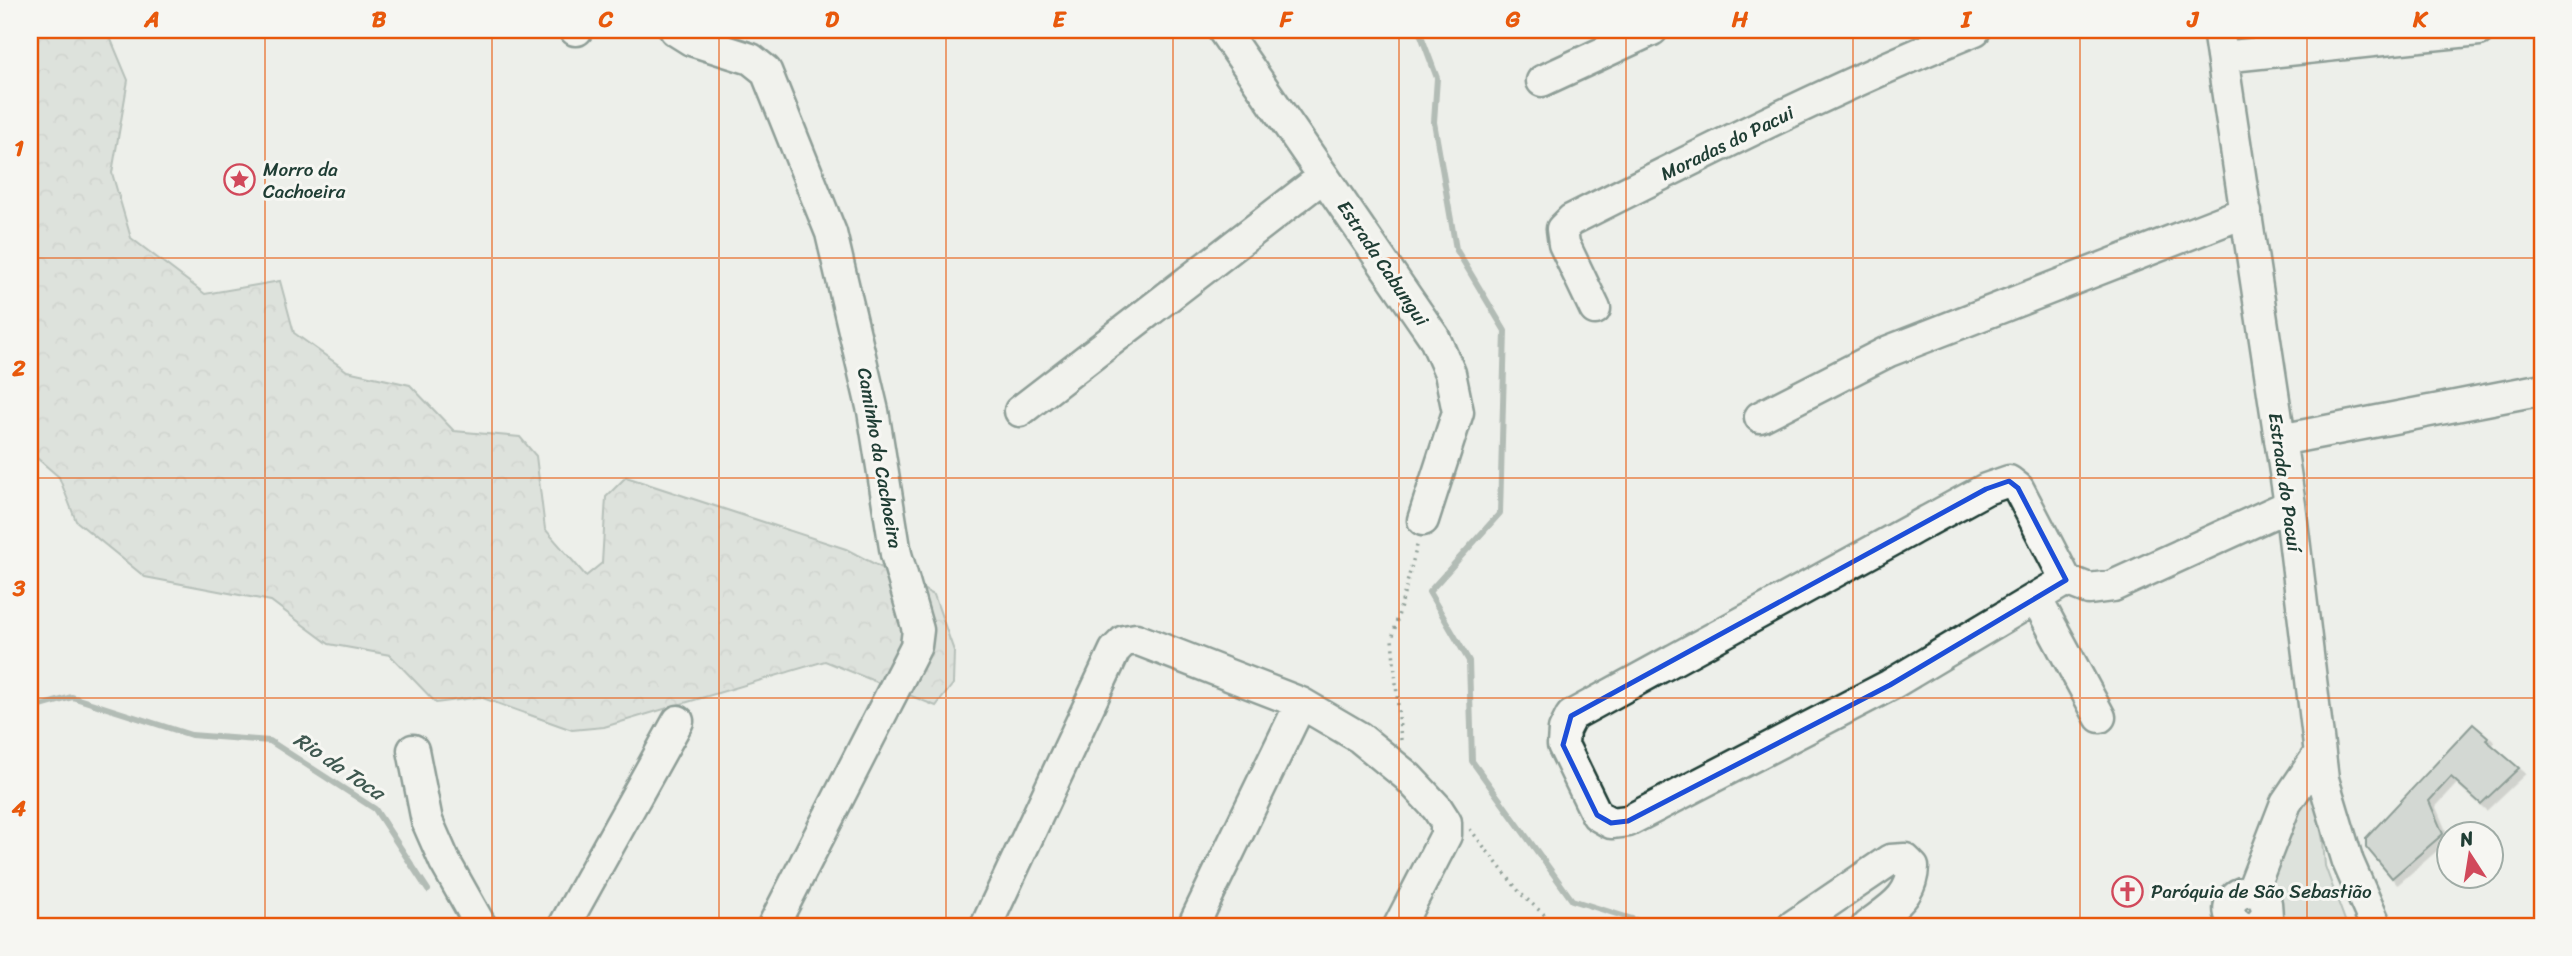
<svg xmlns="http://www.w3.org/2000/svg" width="2572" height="956" font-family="Sriracha,sans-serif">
	<defs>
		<pattern id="forest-crowns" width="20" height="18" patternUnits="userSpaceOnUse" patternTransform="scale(1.75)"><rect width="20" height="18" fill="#cbd2cc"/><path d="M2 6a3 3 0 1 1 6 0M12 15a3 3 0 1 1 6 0" fill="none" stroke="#aeb5b0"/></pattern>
		<filter id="shadow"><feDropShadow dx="5.5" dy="5.5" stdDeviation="0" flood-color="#0004"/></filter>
	</defs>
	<rect width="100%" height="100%" fill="#edefea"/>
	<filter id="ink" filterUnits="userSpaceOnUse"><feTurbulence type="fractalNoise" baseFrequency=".0143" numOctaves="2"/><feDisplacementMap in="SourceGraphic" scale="14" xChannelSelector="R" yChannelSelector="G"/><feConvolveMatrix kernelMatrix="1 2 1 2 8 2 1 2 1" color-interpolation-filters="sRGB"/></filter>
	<g filter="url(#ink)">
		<path fill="url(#forest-crowns)" stroke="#758880" stroke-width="2" d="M 30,30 L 107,30 L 128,80 L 112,173 L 131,238 L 205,294 L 280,281 L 294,333 L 347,371 L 410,385 L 454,431 L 520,437 L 536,456 L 545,529 L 586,576 L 602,563 L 606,497 L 626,477 L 846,549 L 934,595 L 954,651 L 953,684 L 936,706 L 825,661 L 604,727 L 572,730 L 480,697 L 436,703 L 390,655 L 329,644 L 271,601 L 145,577 L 76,521 L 59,477 L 30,452 Z"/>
		<path fill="#cbd2cc" stroke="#758880" stroke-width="2" d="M 2312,786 L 2323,841 L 2325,866 L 2347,926 L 2265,926 L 2268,870 L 2281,840 Z"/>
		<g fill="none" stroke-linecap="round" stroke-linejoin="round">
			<path stroke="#6c7e77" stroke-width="6" d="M 1419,30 L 1437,78 L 1434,122 L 1456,249 L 1505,331 L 1500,513 L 1429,592 L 1469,661 L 1472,761 L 1572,900 L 1645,923 L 1648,926
				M 30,709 L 72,697 L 191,735 L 270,741 L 375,809 L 428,890"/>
		</g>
		<path fill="#b4bdb8" stroke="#1f3d34" stroke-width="2" filter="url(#shadow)" d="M 2473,724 L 2488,737 L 2486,740 L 2519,768 L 2481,804 L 2451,777 L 2429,801 L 2443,834 L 2392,878 L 2366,847 L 2366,838 Z"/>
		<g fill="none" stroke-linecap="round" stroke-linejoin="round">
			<defs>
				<path id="minor" d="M 575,30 L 577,30
					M 675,30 L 691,40 L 751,59 L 766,71 L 831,233 L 873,411 L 896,554 L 918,630 L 916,646 L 773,926
					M 1223,30 L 1434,337 L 1450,373 L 1458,412 L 1423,520
					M 2218,30 L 2290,505 L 2323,779 L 2348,862 L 2376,926
					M 2222,57 L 2479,30
					M 1542,81 L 1652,30
					M 1595,309 L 1564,244 L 1562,229 L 1571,220 C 1704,153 1837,86 1975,30
					M 1020,411 L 1323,177
					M 1760,417 L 1889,351 L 2246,212
					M 2280,440 L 2538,390
					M 2066,580 L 1890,685 L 1628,821 L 1611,823 L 1597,815 L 1563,745 L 1564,730 L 1571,716 L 1986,489 L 2009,481 L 2018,488 L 2066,580 L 2089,589 L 2113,586 L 2290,505
					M 2036,598 L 2100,717
					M 413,750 L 427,821 L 445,862 L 481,926
					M 2252,891 L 2286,803 L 2319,754
					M 564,926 L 678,721
					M 986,926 L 1115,650 L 1124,641 L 1136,639 L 1301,703 L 1359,737 L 1408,777 L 1437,808 L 1446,822 L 1446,835 L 1399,926
					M 1193,926 L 1301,703
					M 1793,926 L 1890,860 L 1905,859 L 1913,867 C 1912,898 1889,909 1867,926
					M 2239,926 C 2218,911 2234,885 2259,893 L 2266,903 L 2267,916 L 2258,926"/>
			</defs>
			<use href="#minor" stroke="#1f3d34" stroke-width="35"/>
			<path stroke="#1f3d34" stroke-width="3.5" stroke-dasharray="2 5" stroke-linecap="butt" d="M 1401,740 L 1392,639 L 1418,542
				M 1470,829 L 1521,894 L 1557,926"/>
			<use href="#minor" stroke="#f6f6f2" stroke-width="30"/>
		</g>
	</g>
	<path d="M0 0H2572V956H0ZM 2009,481 L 2018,488 L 2066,580 L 1890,685 L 1628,821 L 1611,823 L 1597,815 L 1563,745 L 1571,716 L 1986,489 Z" fill="#edefea" fill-opacity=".55" fill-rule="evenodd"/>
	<path fill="none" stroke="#1d4ed8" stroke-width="5" stroke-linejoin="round" d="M 2009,481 L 2018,488 L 2066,580 L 1890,685 L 1628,821 L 1611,823 L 1597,815 L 1563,745 L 1571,716 L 1986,489 Z"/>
	<path fill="none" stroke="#e8590c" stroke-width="2" stroke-opacity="0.55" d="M 265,30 L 265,926M 492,30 L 492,926M 719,30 L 719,926M 946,30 L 946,926M 1173,30 L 1173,926M 1399,30 L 1399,926M 1626,30 L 1626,926M 1853,30 L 1853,926M 2080,30 L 2080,926M 2307,30 L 2307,926M 30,258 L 2542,258M 30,478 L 2542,478M 30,698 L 2542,698"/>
	<defs>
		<symbol id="sight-ring" viewBox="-11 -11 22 22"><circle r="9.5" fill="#f6f6f2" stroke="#d1495b" stroke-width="1.5"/><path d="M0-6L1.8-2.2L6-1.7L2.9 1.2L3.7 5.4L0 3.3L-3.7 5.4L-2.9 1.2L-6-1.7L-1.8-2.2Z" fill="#d1495b"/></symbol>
		<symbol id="church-ring" viewBox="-11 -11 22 22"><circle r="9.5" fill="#f6f6f2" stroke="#d1495b" stroke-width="1.5"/><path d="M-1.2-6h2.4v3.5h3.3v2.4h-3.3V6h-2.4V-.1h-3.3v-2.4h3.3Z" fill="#d1495b"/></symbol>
	</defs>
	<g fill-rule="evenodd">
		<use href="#sight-ring" x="222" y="162" width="35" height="35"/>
		<use href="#church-ring" x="2110" y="874" width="35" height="35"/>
	</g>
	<g text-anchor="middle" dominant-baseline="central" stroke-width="6" stroke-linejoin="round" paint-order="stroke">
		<g font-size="19" fill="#1f3d34" stroke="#f6f6f2">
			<text transform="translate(1727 143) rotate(-26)">Moradas do Pacui</text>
			<text transform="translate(1383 263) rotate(56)">Estrada Cabungui</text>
			<text transform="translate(880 458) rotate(80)">Caminho da Cachoeira</text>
			<text transform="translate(2285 482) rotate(82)">Estrada do Pacuí</text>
		</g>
		<g font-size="19" fill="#1f3d34" stroke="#f6f6f2" text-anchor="start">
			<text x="263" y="169">Morro da<tspan x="263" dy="22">Cachoeira</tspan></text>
			<text x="2151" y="891">Paróquia de São Sebastião</text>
		</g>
		<g font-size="21" font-style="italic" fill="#3f5850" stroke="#f6f6f2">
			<text transform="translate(339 766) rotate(34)">Rio da Toca</text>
		</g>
	</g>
	<rect width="2572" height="956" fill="none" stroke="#f6f6f2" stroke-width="77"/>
	<g transform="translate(2470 855) rotate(348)"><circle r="33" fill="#f6f6f2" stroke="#a0aca6" stroke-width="2"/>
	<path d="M0-5L12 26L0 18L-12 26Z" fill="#d1495b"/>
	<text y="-10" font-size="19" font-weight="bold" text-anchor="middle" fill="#1f3d34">N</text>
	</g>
	<rect x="38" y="38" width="2496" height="880" fill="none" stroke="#e8590c" stroke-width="2.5"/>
	<g font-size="23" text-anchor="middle" font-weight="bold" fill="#e8590c">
		<text x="152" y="27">A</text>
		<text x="379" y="27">B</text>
		<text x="606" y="27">C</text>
		<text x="832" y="27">D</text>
		<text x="1059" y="27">E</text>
		<text x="1286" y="27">F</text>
		<text x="1513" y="27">G</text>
		<text x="1740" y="27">H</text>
		<text x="1966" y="27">I</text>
		<text x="2193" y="27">J</text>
		<text x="2420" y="27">K</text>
		<text x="19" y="156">1</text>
		<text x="19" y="376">2</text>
		<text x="19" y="596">3</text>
		<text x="19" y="816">4</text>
	</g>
</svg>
